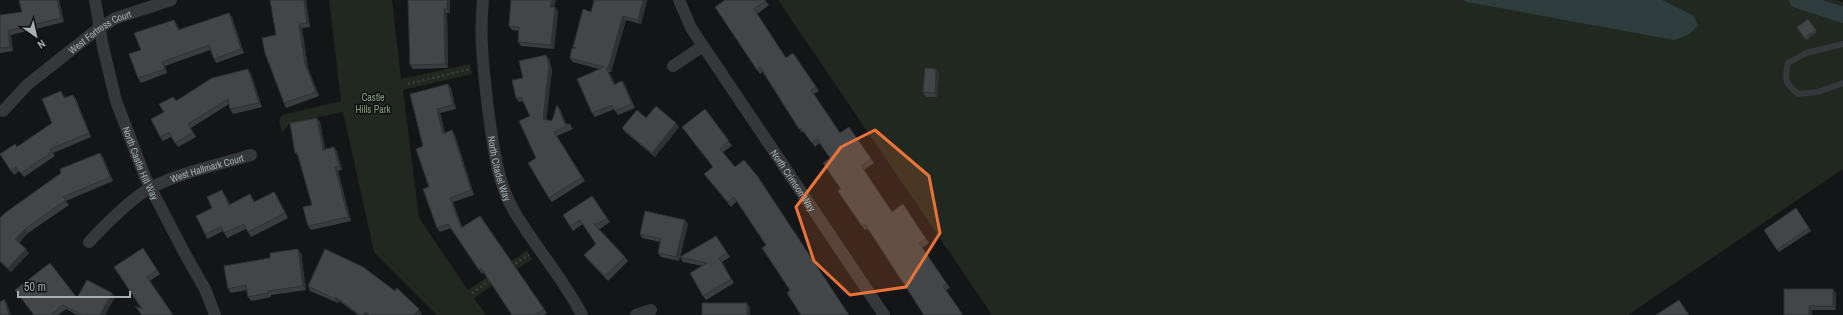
<svg xmlns="http://www.w3.org/2000/svg" width="1843" height="315" font-family="'Archivo Narrow',sans-serif">
	<rect width="100%" height="100%" fill="#141516"/>
	<path fill="#212820" d="M 329,0 L 392,0 L 401,79 L 470,64 L 472,74 L 403,90 L 419,218 L 468,290 L 527,250 L 532,259 L 474,298 L 486,315 L 437,315 L 374,252 L 343,112 L 290,123 L 282,133 L 279,120 L 282,115 L 341,101 Z
		M 778,0 L 1835,0 L 1843,2 L 1843,169 L 1628,315 L 992,315 Z"/>
	<path fill="#2e3c3e" d="M 1463,0 L 1662,0 L 1694,16 L 1698,26 L 1688,35 L 1674,40 L 1467,2 Z"/>
	<g fill="none" stroke-linecap="round" stroke-linejoin="round">
		<path stroke="#2e3c3e" stroke-width="16" d="M 1797,0 L 1843,15"/>
		<path stroke="#3b3f41" stroke-width="2.5" stroke-dasharray="2 3" stroke-linecap="butt" d="M 408,84 L 470,69
			M 511,266 L 529,255
			M 472,293 L 492,279"/>
		<path stroke="#35383a" stroke-width="6" d="M 1843,44 L 1806,53 L 1788,63 C 1784,80 1785,83 1798,94 L 1818,92 L 1843,83"/>
		<g stroke="#35383a" stroke-width="12">
			<path id="s1" d="M 95,0 L 103,47 L 116,101 L 145,177 L 185,254 L 205,289 L 215,315"/>
			<path id="s2" d="M 483,0 C 479,37 484,72 488,109 C 493,143 496,180 514,211 C 535,247 563,278 582,315"/>
			<path id="s3" d="M 679,0 L 691,28 L 884,315"/>
			<path d="M 673,66 L 703,46"/>
			<path id="s4" d="M 3,111 L 27,85 L 99,28 L 116,18 L 171,0"/>
			<path id="s5" d="M 89,242 C 105,225 131,198 152,187 C 182,172 218,165 251,155"/>
			<path d="M 636,315 L 651,310"/>
		</g>
	</g>
	<path fill="#3a3c3f" d="M 19,0 L 59,0 L 64,22 L 11,35 L 13,51 L 0,53 L 0,15 L 22,12 Z
		M 306,0 L 310,27 L 302,28 L 308,68 L 319,96 L 286,108 L 284,103 L 276,35 Z
		M 408,0 L 450,0 L 450,13 L 447,13 L 448,68 L 413,69 L 410,65 Z
		M 511,0 L 556,0 L 554,7 L 558,12 L 554,49 L 521,46 L 518,42 L 519,31 L 512,30 L 509,26 Z
		M 647,0 L 641,24 L 626,20 L 611,72 L 609,72 L 615,84 L 622,81 L 625,85 L 635,108 L 618,115 L 614,109 L 595,117 L 592,113 L 599,69 L 573,62 L 570,58 L 573,48 L 573,47 L 591,12 Z
		M 765,0 L 769,5 L 757,14 L 786,58 L 793,53 L 819,91 L 814,94 L 840,133 L 849,127 L 874,163 L 864,170 L 892,212 L 906,209 L 929,243 L 922,248 L 950,288 L 946,290 L 868,229 L 865,230 L 838,191 L 841,189 L 830,158 L 820,143 L 815,147 L 804,132 L 802,133 L 763,72 L 760,74 L 715,7 Z
		M 229,13 L 232,17 L 244,53 L 216,63 L 214,59 L 210,50 L 165,66 L 167,73 L 141,83 L 138,78 L 141,50 L 177,24 L 179,30 Z
		M 1808,19 L 1817,32 L 1806,40 L 1797,27 Z
		M 549,59 L 552,70 L 546,120 L 552,121 L 560,109 L 566,124 L 570,124 L 573,129 L 557,136 L 585,181 L 552,202 L 549,198 L 536,158 L 530,116 L 523,101 L 519,102 L 516,98 Z
		M 936,69 L 939,73 L 937,97 L 926,97 L 923,92 Z
		M 251,74 L 262,107 L 233,114 L 230,109 L 229,104 L 191,128 L 196,137 L 178,147 L 171,137 L 163,141 L 160,137 L 164,112 L 176,101 Z
		M 451,88 L 456,109 L 440,113 L 445,133 L 455,135 L 474,195 L 453,202 L 462,227 L 480,216 L 547,313 L 544,315 L 512,315 L 484,272 L 482,274 L 451,228 L 440,232 L 437,228 L 429,187 L 423,146 L 410,94 Z
		M 64,95 L 65,98 L 73,95 L 76,99 L 91,137 L 53,153 L 55,156 L 24,177 L 19,171 L 14,175 L 0,154 L 17,147 L 52,123 Z
		M 705,109 L 732,146 L 723,152 L 790,290 L 766,245 L 737,201 L 731,207 L 704,174 L 713,167 Z
		M 317,118 L 320,122 L 325,149 L 334,147 L 337,151 L 342,170 L 338,171 L 351,221 L 311,230 L 308,226 L 312,205 L 298,156 L 295,153 Z
		M 646,118 L 679,127 L 655,157 L 625,132 L 622,128 Z
		M 100,153 L 103,157 L 113,181 L 66,201 L 69,205 L 28,233 L 19,243 L 29,253 L 11,272 L 0,262 L 0,218 Z
		M 274,192 L 277,196 L 288,218 L 251,237 L 246,229 L 227,238 L 223,231 L 207,239 L 205,234 L 212,208 L 225,195 L 230,204 L 253,198 L 254,202 Z
		M 592,196 L 610,222 L 600,229 L 598,228 L 625,257 L 628,261 L 608,281 L 587,259 L 584,255 L 596,244 L 583,224 L 573,231 L 563,215 Z
		M 1796,208 L 1811,231 L 1779,252 L 1764,230 Z
		M 688,224 L 680,257 L 719,240 L 730,257 L 722,262 L 734,283 L 706,300 L 703,296 L 703,266 L 683,262 L 680,257 L 679,261 L 661,257 L 658,253 L 660,242 L 642,238 L 640,234 Z
		M 143,248 L 160,274 L 150,281 L 142,309 Z
		M 301,253 L 306,290 L 271,295 L 271,297 L 251,301 L 248,297 L 247,290 L 231,293 L 228,289 L 270,258 Z
		M 308,286 L 422,314 L 420,315 L 358,315 L 339,301 L 338,303 L 310,291 Z
		M 112,293 L 115,297 L 105,315 L 77,315 L 66,309 L 58,315 L 34,315 L 77,298 Z
		M 1836,293 L 1836,310 L 1812,310 L 1812,315 L 1784,315 Z"/>
	<path fill="#2f3133" d="M 57,0 L 59,0 L 64,22 L 61,18 Z
		M 304,0 L 306,0 L 310,27 L 307,23 Z
		M 447,0 L 450,0 L 450,13 L 447,9 Z
		M 552,0 L 556,0 L 553,11 L 550,7 Z
		M 643,0 L 647,0 L 641,24 L 638,20 Z
		M 555,7 L 558,12 L 554,49 L 551,45 Z
		M 444,9 L 447,13 L 448,68 L 445,64 Z
		M 229,13 L 232,17 L 244,53 L 241,49 Z
		M 623,16 L 626,20 L 611,72 L 608,68 Z
		M 174,20 L 177,24 L 181,34 L 178,30 Z
		M 299,24 L 302,28 L 308,68 L 319,96 L 316,92 L 305,64 Z
		M 8,31 L 11,35 L 13,51 L 10,47 Z
		M 546,55 L 549,59 L 552,70 L 546,123 L 543,119 Z
		M 162,62 L 165,66 L 167,73 L 165,69 Z
		M 606,68 L 609,72 L 617,89 L 614,85 Z
		M 248,69 L 251,74 L 262,107 L 259,103 Z
		M 936,69 L 939,73 L 937,97 L 935,93 Z
		M 622,81 L 625,85 L 635,108 L 632,104 Z
		M 448,84 L 451,88 L 456,109 L 453,105 Z
		M 73,95 L 76,99 L 91,137 L 89,133 Z
		M 557,105 L 560,109 L 567,126 L 565,124 Z
		M 437,109 L 440,113 L 446,138 L 443,134 Z
		M 317,118 L 320,122 L 326,154 L 323,150 Z
		M 676,123 L 679,127 L 655,157 L 652,153 Z
		M 452,130 L 455,135 L 474,195 L 471,190 Z
		M 334,147 L 337,151 L 342,170 L 339,166 Z
		M 100,153 L 103,157 L 113,181 L 110,177 Z
		M 335,167 L 338,171 L 351,221 L 348,217 Z
		M 222,190 L 225,195 L 232,209 L 229,205 Z
		M 274,192 L 277,196 L 288,218 L 285,213 Z
		M 450,198 L 453,202 L 464,232 L 461,228 Z
		M 685,220 L 688,224 L 679,261 L 676,257 Z
		M 25,229 L 28,233 L 18,243 L 15,239 Z
		M 26,249 L 29,253 L 11,272 L 8,268 Z
		M 298,249 L 301,253 L 306,290 L 303,286 Z
		M 1833,289 L 1836,293 L 1836,310 L 1833,306 Z
		M 112,293 L 115,297 L 105,315 L 100,315 Z
		M 336,297 L 339,301 L 338,303 L 335,299 Z
		M 4,299 L 7,303 L 11,315 L 9,315 Z
		M 747,303 L 750,307 L 750,315 L 747,315 Z
		M 1809,306 L 1812,310 L 1812,315 L 1809,315 Z
		M 419,309 L 422,314 L 420,315 L 414,315 Z
		M 366,312 L 368,315 L 363,315 Z"/>
	<path fill="#434649" stroke="#2f3133" d="M 19,0 L 57,0 L 61,18 L 8,31 L 10,47 L 0,48 L 0,15 L 22,12 Z
		M 270,0 L 304,0 L 307,23 L 299,24 L 305,64 L 316,92 L 284,103 L 265,53 L 262,38 L 276,35 Z
		M 408,0 L 447,0 L 447,9 L 444,9 L 445,64 L 410,65 Z
		M 511,0 L 552,0 L 550,7 L 555,7 L 551,45 L 518,42 L 519,27 L 509,26 Z
		M 594,0 L 643,0 L 638,20 L 623,16 L 608,68 L 606,68 L 614,85 L 622,81 L 632,104 L 615,111 L 612,105 L 592,113 L 577,79 L 604,67 L 570,58 L 572,48 L 576,48 L 573,47 L 583,9 L 591,12 Z
		M 725,0 L 765,0 L 766,1 L 754,9 L 786,58 L 793,53 L 816,87 L 811,90 L 840,133 L 849,127 L 871,159 L 861,166 L 892,212 L 903,204 L 926,239 L 919,243 L 947,284 L 943,286 L 963,315 L 924,315 L 865,224 L 862,226 L 838,191 L 841,189 L 823,163 L 830,158 L 817,139 L 812,143 L 801,128 L 799,129 L 760,67 L 757,70 L 715,7 Z
		M 229,13 L 241,49 L 214,59 L 209,45 L 162,62 L 165,69 L 138,78 L 129,54 L 141,50 L 134,33 L 174,20 L 178,30 Z
		M 1808,19 L 1816,30 L 1804,38 L 1797,27 Z
		M 546,55 L 549,66 L 543,119 L 552,121 L 557,105 L 565,124 L 570,124 L 554,132 L 582,177 L 549,198 L 528,163 L 536,158 L 519,121 L 530,116 L 521,97 L 516,98 L 512,80 L 523,78 L 519,61 Z
		M 925,68 L 936,69 L 935,93 L 923,92 Z
		M 248,69 L 259,103 L 230,109 L 228,99 L 188,124 L 193,133 L 175,143 L 169,132 L 160,137 L 151,119 L 164,112 L 159,104 L 173,97 L 176,101 L 212,78 Z
		M 448,84 L 453,105 L 437,109 L 443,134 L 452,130 L 471,190 L 450,198 L 461,228 L 480,216 L 544,309 L 535,315 L 512,315 L 481,268 L 479,270 L 448,224 L 437,228 L 423,189 L 429,187 L 416,149 L 423,146 L 410,94 Z
		M 61,91 L 64,98 L 73,95 L 89,133 L 50,149 L 52,152 L 21,173 L 16,167 L 11,171 L 0,154 L 15,144 L 17,147 L 52,123 L 42,99 Z
		M 656,106 L 676,123 L 652,153 L 622,128 L 637,110 L 646,118 Z
		M 705,109 L 729,141 L 720,149 L 735,167 L 744,160 L 758,177 L 849,315 L 801,315 L 787,293 L 790,290 L 762,248 L 766,245 L 734,197 L 728,202 L 704,174 L 713,167 L 682,127 Z
		M 317,118 L 323,150 L 334,147 L 339,166 L 335,167 L 348,217 L 308,226 L 303,207 L 312,205 L 297,152 L 295,153 L 290,123 Z
		M 100,153 L 110,177 L 63,197 L 66,200 L 25,229 L 15,239 L 26,249 L 8,268 L 0,260 L 0,218 L 5,213 L 61,173 L 60,169 Z
		M 222,190 L 229,205 L 250,194 L 254,202 L 274,192 L 285,213 L 248,232 L 244,224 L 224,233 L 221,227 L 205,234 L 196,216 L 212,208 L 207,197 Z
		M 592,196 L 607,218 L 597,224 L 594,224 L 625,257 L 605,276 L 584,255 L 596,244 L 580,220 L 570,226 L 563,215 Z
		M 1796,208 L 1809,228 L 1777,250 L 1764,230 Z
		M 645,211 L 685,220 L 676,257 L 658,253 L 661,239 L 640,234 Z
		M 716,236 L 727,253 L 719,258 L 731,279 L 703,296 L 690,273 L 707,263 L 680,257 Z
		M 143,248 L 157,270 L 147,277 L 173,315 L 142,315 L 135,306 L 142,309 L 114,267 Z
		M 298,249 L 303,286 L 268,291 L 268,293 L 248,297 L 246,285 L 228,289 L 224,266 L 270,258 L 270,253 Z
		M 325,249 L 363,267 L 395,291 L 397,288 L 419,309 L 414,315 L 369,315 L 366,312 L 363,315 L 360,315 L 336,297 L 335,299 L 308,286 Z
		M 50,263 L 77,298 L 87,280 L 112,293 L 100,315 L 82,315 L 63,305 L 50,315 L 34,315 L 15,290 Z
		M 1784,289 L 1833,289 L 1833,306 L 1809,306 L 1809,315 L 1784,315 Z
		M 4,299 L 9,315 L 0,315 L 0,302 Z
		M 1679,300 L 1689,315 L 1656,315 Z
		M 702,303 L 747,303 L 747,315 L 702,315 Z"/>
	<path fill="#e97439" fill-opacity="0.2" stroke="#e97439" stroke-width="3" stroke-linejoin="round" d="M 875,130 L 929,176 L 940,233 L 906,287 L 850,295 L 814,261 L 796,207 L 841,147 Z"/>
	<g text-anchor="middle" dominant-baseline="central" stroke-width="3" stroke-linejoin="round" paint-order="stroke">
		<g font-size="10" fill="#a6b0b5" stroke="#0f1011">
			<text stroke="none"><textPath href="#s4" startOffset="126">West Fortress Court</textPath></text>
			<text stroke="none"><textPath href="#s1" startOffset="170">North Castle Hill Way</textPath></text>
			<text stroke="none"><textPath href="#s2" startOffset="170">North Citadel Way</textPath></text>
			<text stroke="none"><textPath href="#s5" startOffset="142">West Hallmark Court</textPath></text>
			<text stroke="none"><textPath href="#s3" startOffset="214">North Crimson Way</textPath></text>
		</g>
		<g font-size="10" fill="#87a07e" stroke="#0f1011">
			<text x="373" y="97">Castle<tspan x="373" dy="12">Hills Park</tspan></text>
		</g>
	</g>
	<g transform="translate(36 36) rotate(146)" stroke="#0f1011" stroke-width="3" paint-order="stroke">
	<path d="M0-3L7 15L0 10L-7 15Z" fill="#a6b0b5"/>
	<text y="-6" font-size="11" font-weight="bold" text-anchor="middle" fill="#a6b0b5">N</text>
	</g>
	<path d="M18 291v6h112v-6" fill="none" stroke="#a6b0b5" stroke-width="2"/>
	<text x="24" y="291" font-size="12" fill="#a6b0b5" stroke="#0f1011" stroke-width="3" paint-order="stroke">50 m</text>
</svg>
